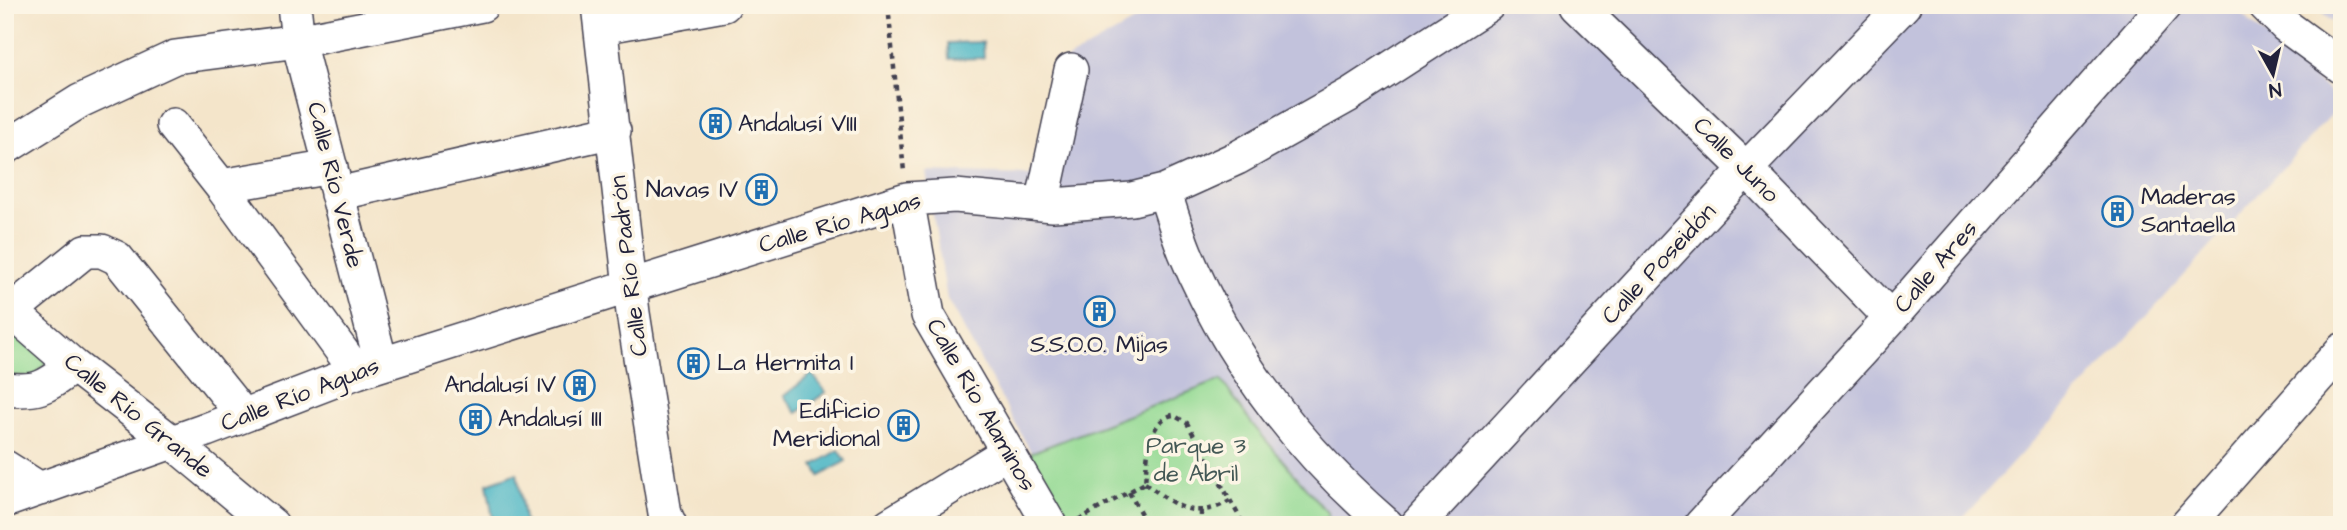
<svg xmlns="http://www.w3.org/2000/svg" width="2347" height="530" font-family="'Architects Daughter',sans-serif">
	<rect width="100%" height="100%" fill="#fcf5e5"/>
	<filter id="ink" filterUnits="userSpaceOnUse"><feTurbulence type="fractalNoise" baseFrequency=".0143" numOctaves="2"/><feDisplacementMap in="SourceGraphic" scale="14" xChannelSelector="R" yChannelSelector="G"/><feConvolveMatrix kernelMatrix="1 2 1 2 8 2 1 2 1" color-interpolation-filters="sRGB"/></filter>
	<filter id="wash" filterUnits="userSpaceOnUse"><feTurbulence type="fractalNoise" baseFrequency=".00686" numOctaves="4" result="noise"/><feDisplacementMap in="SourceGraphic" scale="28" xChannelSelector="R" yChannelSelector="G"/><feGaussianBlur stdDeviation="1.57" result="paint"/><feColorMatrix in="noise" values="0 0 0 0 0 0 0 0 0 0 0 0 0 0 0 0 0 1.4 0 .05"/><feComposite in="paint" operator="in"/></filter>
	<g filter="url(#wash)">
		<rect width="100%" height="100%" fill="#f4e5ca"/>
		<path fill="#c2c2dc" d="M 1164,5 L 2231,5 L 2342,103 L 1956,525 L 1071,525 L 947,299 L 926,172 L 1030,175 L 1062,62 Z
			M 2312,5 L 2342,5 L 2342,30 Z"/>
		<path fill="#94da94" stroke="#5b7e68" stroke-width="2" d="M 5,323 L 49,360 L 35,376 L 5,376 Z
			M 1221,380 L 1253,425 L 1329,515 L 1319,525 L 1071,525 L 1030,453 Z"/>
		<path fill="#49b5c5" stroke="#366c80" stroke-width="2" d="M 983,42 L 984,58 L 949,59 L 948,43 Z
			M 812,374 L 826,392 L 797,413 L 784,396 Z
			M 839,450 L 846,461 L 820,476 L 814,465 Z
			M 517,473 L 525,525 L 494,525 L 487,484 Z"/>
	</g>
	<g filter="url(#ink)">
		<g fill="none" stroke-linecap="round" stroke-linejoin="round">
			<defs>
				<path id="minor" d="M 294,5 L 298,41 L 381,363
					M 598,5 L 633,313 L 665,514 L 670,525
					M 1577,5 L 1746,169 L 1891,318
					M 2265,5 L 2286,26 L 2342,67
					M 601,27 L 724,5
					M 173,125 L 221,186
					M 5,148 L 80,101 L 175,57 L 298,41 L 482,5
					M 331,167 L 221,186 L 357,372
					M 1164,191 C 1171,211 1177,232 1185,252 C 1229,358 1300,450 1387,525
					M 337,194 L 614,131
					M 907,199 L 928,315 L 1050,525
					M 1042,204 L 1071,70
					M 5,306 L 74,366 L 172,442 L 272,525
					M 11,311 L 85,251 L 102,251 L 117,258 L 243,415
					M 5,389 C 41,393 46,386 74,366
					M 5,467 L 40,489
					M 5,501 L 206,430 L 357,372 L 907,199 L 955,196 L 1053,205 L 1132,199 L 1164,191 L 1237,158 L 1349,95 L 1488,5
					M 889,525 L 1006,453
					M 1417,525 L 1746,169 L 1904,5
					M 1701,525 L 1891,318 L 2165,5
					M 2187,525 L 2342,350"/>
			</defs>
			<use href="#minor" stroke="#423f50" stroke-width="36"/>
			<path stroke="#423f50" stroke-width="4.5" stroke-dasharray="5 5" stroke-linecap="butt" d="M 888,5 L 904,172
				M 1145,483 C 1176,506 1192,521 1230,501
				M 1129,492 L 1147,525
				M 1201,511 L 1201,525
				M 1078,520 L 1145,483 C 1147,462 1147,420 1173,415 L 1187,423 L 1244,525"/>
			<use href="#minor" stroke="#fff" stroke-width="33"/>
		</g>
	</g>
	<defs>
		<symbol id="building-ring" viewBox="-11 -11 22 22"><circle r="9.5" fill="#fcf5e5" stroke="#1f6fb2" stroke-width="1.5"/><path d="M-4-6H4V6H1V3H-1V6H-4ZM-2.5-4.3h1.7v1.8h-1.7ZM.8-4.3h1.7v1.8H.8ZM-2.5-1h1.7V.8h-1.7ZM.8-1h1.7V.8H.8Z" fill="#1f6fb2"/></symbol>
	</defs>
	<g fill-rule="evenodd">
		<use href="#building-ring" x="698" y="106" width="35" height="35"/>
		<use href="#building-ring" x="744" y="172" width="35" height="35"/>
		<use href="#building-ring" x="2100" y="194" width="35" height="35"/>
		<use href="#building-ring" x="1082" y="294" width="35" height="35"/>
		<use href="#building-ring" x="676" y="346" width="35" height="35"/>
		<use href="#building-ring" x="562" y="368" width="35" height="35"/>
		<use href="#building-ring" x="458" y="402" width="35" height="35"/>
		<use href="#building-ring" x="886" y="408" width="35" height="35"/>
	</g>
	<g text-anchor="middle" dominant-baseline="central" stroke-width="7" stroke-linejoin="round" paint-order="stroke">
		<g font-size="24" fill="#22223b" stroke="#fcf5e5" text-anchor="start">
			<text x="738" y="124">Andalusí VIII</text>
			<text x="738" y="190" text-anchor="end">Navas IV</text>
			<text x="2141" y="197">Maderas<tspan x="2141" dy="28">Santaella</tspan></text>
			<text x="1099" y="345" text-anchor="middle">S.S.O.O. Mijas</text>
			<text x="717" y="363">La Hermita I</text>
			<text x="556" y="385" text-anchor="end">Andalusí IV</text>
			<text x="880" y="411" text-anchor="end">Edificio<tspan x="880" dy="28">Meridional</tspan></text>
			<text x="498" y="419">Andalusí III</text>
		</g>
		<g font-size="24" fill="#22223b" stroke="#fcf5e5">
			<text transform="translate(1736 160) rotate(45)">Calle Juno</text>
			<text transform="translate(335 185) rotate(76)">Calle Río Verde</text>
			<text transform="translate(840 223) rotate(-16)">Calle Río Aguas</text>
			<text transform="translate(1659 264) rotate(-47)">Calle Poseidón</text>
			<text transform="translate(629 266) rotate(-97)">Calle Río Padrón</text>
			<text transform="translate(1936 267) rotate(-49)">Calle Ares</text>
			<text transform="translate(300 395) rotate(-21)">Calle Río Aguas</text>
			<text transform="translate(981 405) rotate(60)">Calle Río Alaminos</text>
			<text transform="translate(138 416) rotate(39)">Calle Río Grande</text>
		</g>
		<g font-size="24" fill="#445956" stroke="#fcf5e5">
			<text x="1196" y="446">Parque 3<tspan x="1196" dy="28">de Abril</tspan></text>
		</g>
	</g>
	<rect width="2347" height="530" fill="none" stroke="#fcf5e5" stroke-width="28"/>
	<g transform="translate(2273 74) rotate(172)" stroke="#fcf5e5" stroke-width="5" paint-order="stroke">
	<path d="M0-5L12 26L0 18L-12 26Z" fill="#22223b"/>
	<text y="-10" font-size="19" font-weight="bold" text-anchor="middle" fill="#22223b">N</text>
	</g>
</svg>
